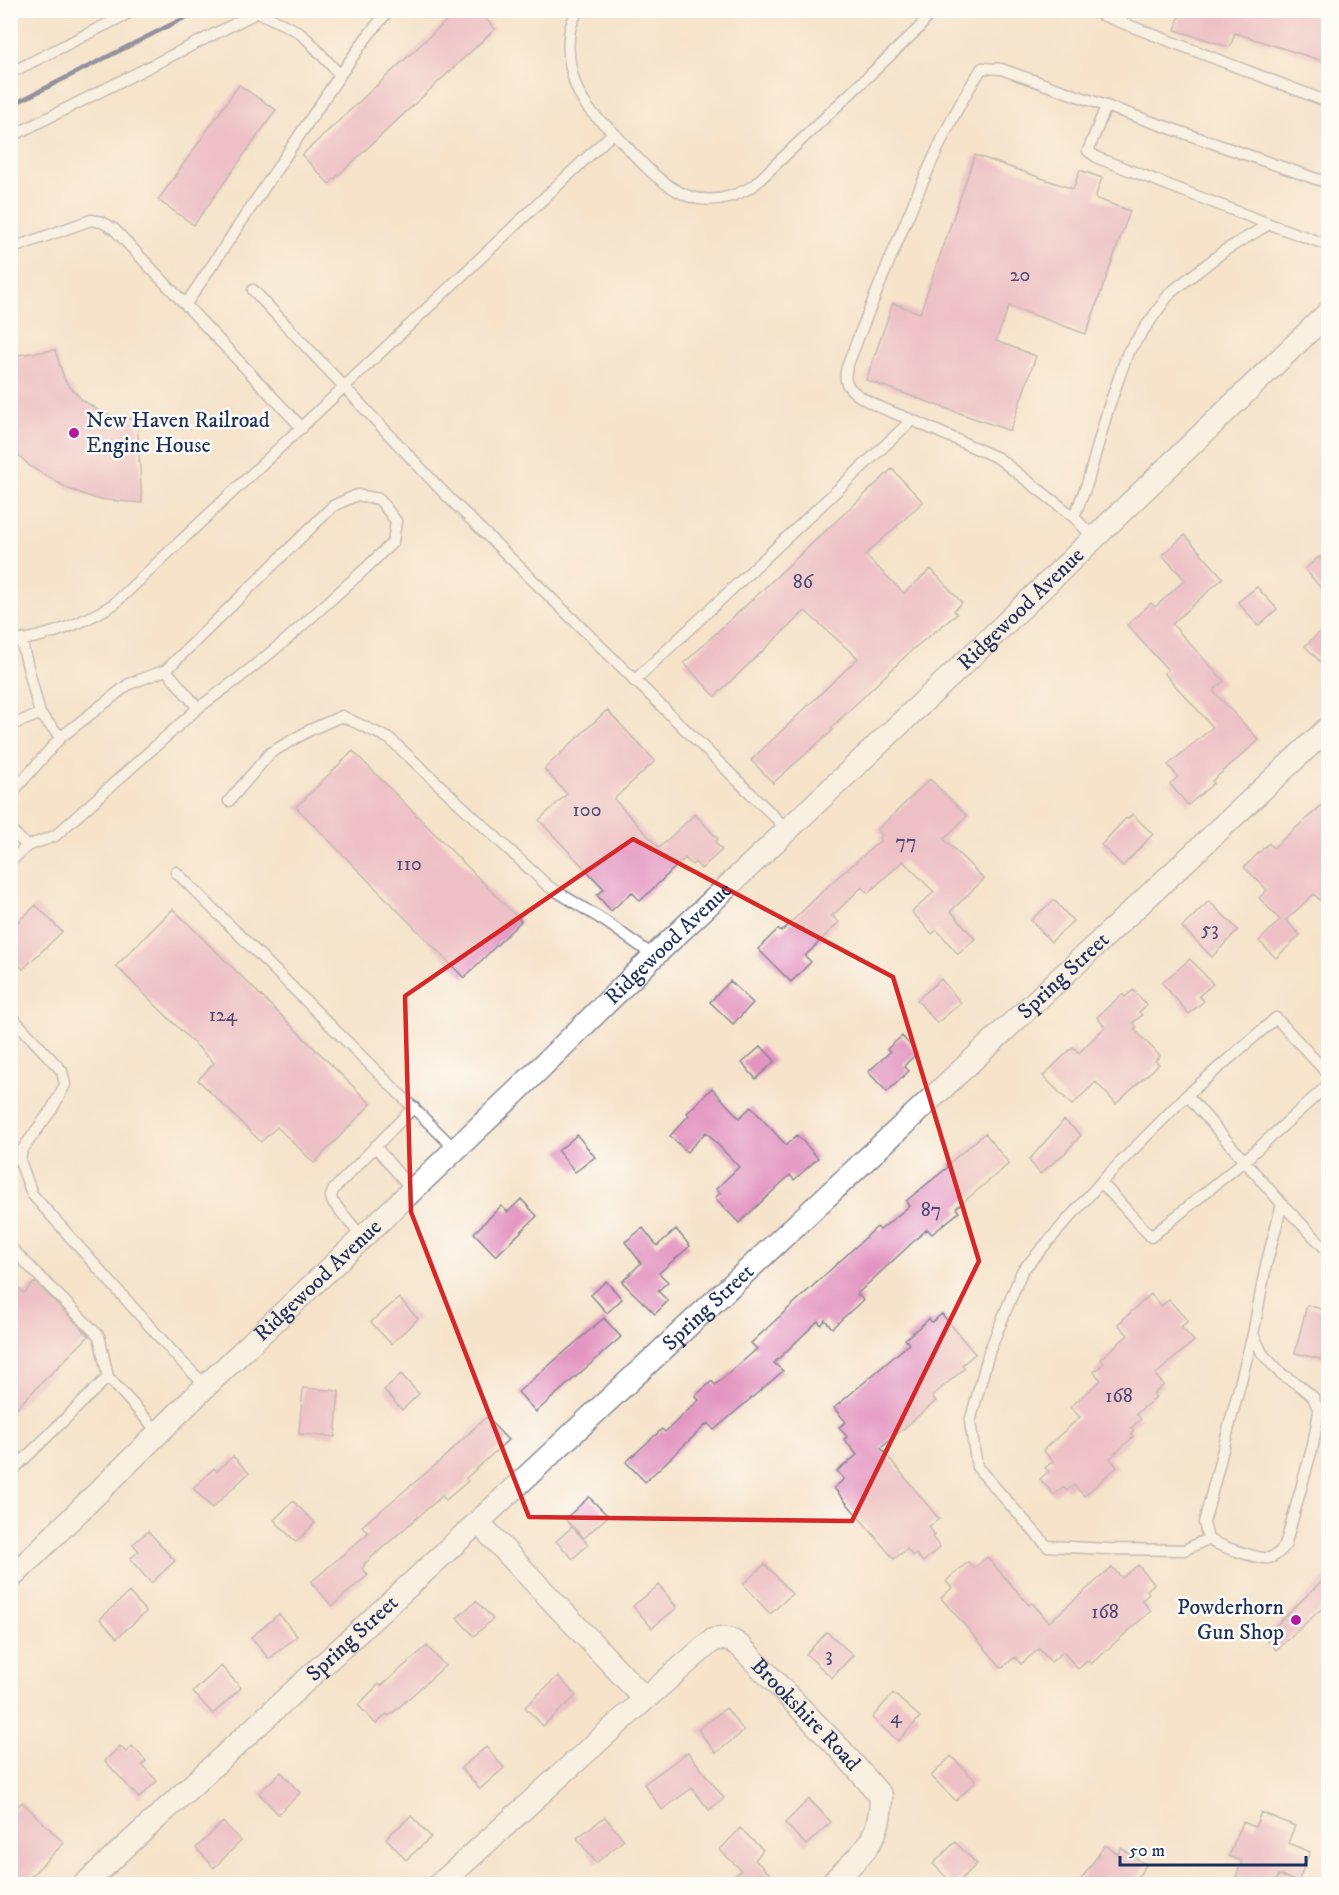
<svg xmlns="http://www.w3.org/2000/svg" width="1339" height="1895" font-family="'IM FELL DW Pica',serif">
	<rect width="100%" height="100%" fill="#fdfcf7"/>
	<filter id="ink" filterUnits="userSpaceOnUse"><feTurbulence type="fractalNoise" baseFrequency=".0167" numOctaves="2"/><feDisplacementMap in="SourceGraphic" scale="12" xChannelSelector="R" yChannelSelector="G"/><feConvolveMatrix kernelMatrix="1 2 1 2 8 2 1 2 1" color-interpolation-filters="sRGB"/></filter>
	<filter id="wash" filterUnits="userSpaceOnUse"><feTurbulence type="fractalNoise" baseFrequency=".008" numOctaves="4" result="noise"/><feDisplacementMap in="SourceGraphic" scale="24" xChannelSelector="R" yChannelSelector="G"/><feGaussianBlur stdDeviation="1.35" result="paint"/><feColorMatrix in="noise" values="0 0 0 0 0 0 0 0 0 0 0 0 0 0 0 0 0 1.4 0 .05"/><feComposite in="paint" operator="in"/></filter>
	<g filter="url(#wash)">
		<rect width="100%" height="100%" fill="#f6e3cb"/>
		<g id="blocks">
			<path fill="#e395c1" d="M 458,10 L 477,10 L 495,29 L 329,184 L 302,155 Z
				M 1181,10 L 1329,10 L 1329,63 L 1235,33 L 1230,47 L 1175,30 Z
				M 239,85 L 276,110 L 194,225 L 158,200 Z
				M 975,155 L 1073,189 L 1080,170 L 1102,178 L 1095,198 L 1130,211 L 1086,334 L 1009,306 L 996,341 L 1036,356 L 1010,431 L 866,380 L 893,303 L 920,313 Z
				M 55,350 L 65,381 L 82,400 L 102,413 L 125,419 L 137,419 L 142,503 L 97,499 L 69,489 L 31,467 L 10,447 L 10,356 Z
				M 892,469 L 923,502 L 865,555 L 904,593 L 931,569 L 962,603 L 954,610 L 957,614 L 913,649 L 831,728 L 833,730 L 773,783 L 751,760 L 858,658 L 805,611 L 715,696 L 684,663 Z
				M 1185,535 L 1223,578 L 1172,624 L 1224,681 L 1213,691 L 1259,740 L 1212,781 L 1214,783 L 1188,805 L 1170,784 L 1178,777 L 1168,765 L 1213,727 L 1164,673 L 1168,670 L 1127,625 L 1151,603 L 1155,607 L 1185,580 L 1162,555 Z
				M 1319,557 L 1329,568 L 1329,598 L 1305,569 Z
				M 1257,587 L 1277,609 L 1258,626 L 1238,602 Z
				M 1329,624 L 1329,671 L 1305,646 Z
				M 607,710 L 655,761 L 614,799 L 659,848 L 695,814 L 718,839 L 715,842 L 722,850 L 701,869 L 695,862 L 692,865 L 685,858 L 640,901 L 632,892 L 611,911 L 597,895 L 604,889 L 539,820 L 567,794 L 544,769 Z
				M 353,751 L 521,921 L 464,978 L 296,807 Z
				M 930,779 L 967,816 L 944,839 L 984,879 L 951,911 L 975,939 L 958,954 L 937,930 L 932,934 L 912,912 L 934,892 L 903,861 L 868,893 L 862,887 L 832,916 L 839,922 L 805,956 L 811,962 L 791,982 L 758,949 L 778,929 L 781,932 L 829,885 L 881,840 L 879,838 L 882,835 L 877,830 Z
				M 1329,799 L 1329,910 L 1314,894 L 1286,920 L 1300,935 L 1276,958 L 1259,941 L 1280,920 L 1259,898 L 1267,890 L 1244,867 L 1269,843 L 1273,848 Z
				M 1132,814 L 1153,834 L 1123,866 L 1101,845 L 1126,818 L 1128,819 Z
				M 1054,900 L 1073,921 L 1051,942 L 1031,920 Z
				M 1209,901 L 1238,930 L 1212,957 L 1182,927 Z
				M 36,905 L 62,932 L 23,969 L 10,956 L 10,929 Z
				M 173,909 L 371,1104 L 314,1163 L 277,1127 L 261,1142 L 198,1080 L 214,1063 L 116,966 Z
				M 1190,959 L 1213,984 L 1199,996 L 1204,1001 L 1189,1014 L 1162,983 Z
				M 941,979 L 961,1003 L 937,1023 L 917,1000 Z
				M 730,981 L 753,1003 L 733,1024 L 710,1002 Z
				M 1133,990 L 1147,1005 L 1139,1012 L 1142,1015 L 1133,1023 L 1137,1027 L 1134,1029 L 1160,1056 L 1155,1061 L 1159,1064 L 1116,1104 L 1096,1082 L 1072,1105 L 1043,1076 L 1073,1047 L 1079,1053 L 1105,1027 L 1097,1017 L 1122,994 L 1125,997 Z
				M 902,1036 L 917,1053 L 904,1066 L 909,1071 L 887,1092 L 868,1072 L 890,1052 L 887,1049 Z
				M 761,1046 L 775,1061 L 756,1079 L 742,1063 Z
				M 712,1088 L 739,1118 L 751,1107 L 786,1145 L 797,1135 L 818,1158 L 794,1180 L 790,1175 L 739,1223 L 715,1198 L 720,1193 L 716,1189 L 739,1167 L 706,1132 L 687,1152 L 670,1136 L 689,1115 L 687,1113 Z
				M 1064,1120 L 1081,1135 L 1066,1152 L 1040,1174 L 1029,1160 Z
				M 985,1133 L 1009,1164 L 956,1208 L 959,1212 L 932,1234 L 927,1229 L 857,1294 L 863,1300 L 832,1328 L 825,1320 L 821,1325 L 818,1321 L 774,1363 L 783,1371 L 714,1430 L 708,1423 L 645,1482 L 626,1462 L 662,1429 L 665,1432 L 699,1400 L 695,1396 L 712,1381 L 715,1385 L 757,1349 L 751,1343 L 778,1318 L 877,1227 L 880,1230 L 909,1206 L 906,1201 L 948,1167 L 947,1165 Z
				M 577,1135 L 595,1157 L 575,1172 L 558,1151 Z
				M 521,1199 L 537,1216 L 496,1256 L 474,1233 L 501,1206 L 508,1212 Z
				M 643,1228 L 657,1246 L 676,1229 L 690,1246 L 659,1273 L 668,1282 L 658,1291 L 668,1301 L 655,1314 L 622,1282 L 641,1263 L 625,1242 Z
				M 10,1280 L 24,1293 L 35,1282 L 89,1336 L 10,1414 Z
				M 606,1281 L 622,1299 L 607,1313 L 591,1295 Z
				M 1151,1294 L 1161,1306 L 1169,1300 L 1188,1321 L 1181,1327 L 1194,1341 L 1155,1375 L 1164,1385 L 1153,1394 L 1156,1397 L 1136,1414 L 1141,1419 L 1131,1428 L 1134,1431 L 1131,1434 L 1133,1437 L 1110,1458 L 1117,1467 L 1084,1496 L 1074,1485 L 1067,1491 L 1064,1487 L 1054,1495 L 1040,1479 L 1049,1471 L 1045,1468 L 1053,1461 L 1043,1450 L 1080,1417 L 1070,1407 L 1101,1380 L 1094,1372 L 1104,1363 L 1100,1359 L 1128,1335 L 1118,1324 Z
				M 399,1298 L 418,1319 L 391,1344 L 371,1322 Z
				M 1307,1305 L 1329,1311 L 1329,1361 L 1295,1353 Z
				M 942,1314 L 975,1354 L 962,1365 L 965,1368 L 932,1396 L 936,1401 L 881,1448 L 939,1519 L 929,1527 L 935,1535 L 932,1537 L 940,1547 L 923,1562 L 916,1554 L 913,1556 L 907,1549 L 894,1559 L 834,1488 L 844,1479 L 837,1471 L 857,1455 L 844,1439 L 847,1437 L 839,1427 L 846,1422 L 834,1408 L 909,1344 L 905,1339 L 929,1319 L 932,1322 Z
				M 604,1318 L 621,1337 L 536,1412 L 518,1392 Z
				M 401,1374 L 419,1394 L 402,1410 L 384,1390 Z
				M 303,1388 L 339,1391 L 335,1437 L 299,1434 Z
				M 486,1417 L 508,1440 L 466,1478 L 468,1481 L 446,1500 L 442,1496 L 364,1564 L 365,1565 L 362,1568 L 368,1575 L 332,1606 L 311,1582 L 368,1533 L 362,1526 L 439,1462 Z
				M 233,1456 L 249,1473 L 212,1508 L 193,1488 L 214,1468 L 217,1471 Z
				M 589,1497 L 608,1516 L 584,1538 L 565,1519 Z
				M 293,1501 L 315,1523 L 296,1542 L 274,1520 Z
				M 572,1527 L 588,1544 L 573,1559 L 556,1541 Z
				M 148,1531 L 175,1561 L 151,1583 L 130,1559 L 139,1551 L 133,1544 Z
				M 987,1557 L 1029,1605 L 1032,1603 L 1049,1622 L 1112,1567 L 1122,1578 L 1138,1565 L 1154,1584 L 1147,1590 L 1149,1594 L 1142,1600 L 1151,1611 L 1091,1664 L 1088,1661 L 1078,1669 L 1063,1652 L 1051,1662 L 1039,1649 L 1021,1664 L 1015,1657 L 1002,1668 L 941,1598 L 952,1588 L 946,1581 L 968,1562 L 974,1568 Z
				M 765,1564 L 792,1594 L 770,1614 L 743,1584 Z
				M 1329,1574 L 1329,1602 L 1276,1650 L 1264,1637 Z
				M 659,1585 L 677,1608 L 652,1628 L 633,1606 Z
				M 129,1592 L 146,1612 L 117,1638 L 100,1619 Z
				M 476,1601 L 493,1619 L 474,1636 L 457,1618 Z
				M 279,1614 L 297,1636 L 269,1659 L 251,1637 Z
				M 827,1632 L 853,1655 L 832,1678 L 806,1654 Z
				M 427,1646 L 445,1666 L 389,1716 L 387,1714 L 376,1724 L 358,1705 L 379,1684 L 381,1686 Z
				M 221,1666 L 241,1688 L 213,1714 L 193,1692 Z
				M 558,1676 L 576,1696 L 543,1726 L 525,1707 Z
				M 893,1693 L 920,1717 L 898,1741 L 872,1718 Z
				M 726,1708 L 744,1731 L 716,1753 L 698,1730 Z
				M 120,1746 L 126,1752 L 132,1746 L 146,1761 L 142,1765 L 157,1781 L 139,1798 L 105,1761 Z
				M 486,1747 L 504,1768 L 480,1789 L 461,1768 Z
				M 688,1752 L 724,1798 L 709,1810 L 692,1788 L 662,1810 L 644,1784 Z
				M 951,1756 L 976,1781 L 956,1801 L 931,1776 Z
				M 281,1772 L 300,1793 L 278,1814 L 259,1793 Z
				M 809,1799 L 831,1822 L 806,1845 L 785,1823 Z
				M 22,1802 L 64,1843 L 23,1884 L 10,1884 L 10,1814 Z
				M 1261,1812 L 1295,1826 L 1288,1843 L 1310,1852 L 1298,1882 L 1279,1875 L 1275,1884 L 1254,1884 L 1236,1877 L 1242,1861 L 1229,1856 L 1243,1822 L 1255,1827 Z
				M 411,1816 L 431,1837 L 406,1860 L 386,1838 Z
				M 605,1817 L 624,1840 L 596,1863 L 577,1838 Z
				M 223,1822 L 241,1841 L 214,1868 L 196,1848 Z
				M 740,1828 L 763,1850 L 755,1860 L 781,1884 L 727,1884 L 741,1870 L 720,1850 Z
				M 955,1842 L 977,1864 L 956,1884 L 953,1884 L 933,1864 Z
				M 1105,1845 L 1118,1854 L 1121,1848 L 1146,1865 L 1133,1884 L 1078,1884 Z"/>
		</g>
	</g>
	<g filter="url(#ink)">
		<use href="#blocks" fill-opacity="0" stroke="#888994" stroke-width="1.5"/>
		<g fill="none" stroke-linecap="round" stroke-linejoin="round">
			<defs>
				<path id="service" d="M 579,10 C 560,34 570,83 586,105 C 592,115 603,123 612,131 C 635,155 656,183 688,196 C 711,204 733,198 753,186 L 918,29 L 933,10
					M 1089,10 L 1328,102
					M 10,73 L 135,10
					M 1106,106 L 1328,183
					M 10,137 L 258,12 L 297,31 L 308,40 L 340,75
					M 1269,224 L 1328,245
					M 10,249 L 91,220 L 102,222 L 114,229 L 302,428
					M 253,290 L 446,495 L 788,830
					M 186,304 L 340,75 L 366,38 L 389,10
					M 912,420 L 998,458 L 1074,517
					M 21,640 L 40,714 L 61,737
					M 10,642 C 48,637 82,624 114,604 L 613,133
					M 166,670 L 198,708
					M 634,681 L 912,420 C 895,413 851,399 846,381 C 845,377 846,371 847,367 C 868,311 891,257 914,202 C 934,156 954,110 982,68 L 1001,69 L 1106,106 L 1088,151 L 1098,158 L 1269,224 L 1224,251 L 1170,293 L 1128,352 L 1108,409 L 1087,484 L 1074,517 L 1094,538
					M 10,723 L 16,723 L 40,714
					M 10,795 L 61,737 L 129,684 L 166,670 L 333,506 L 357,495 L 379,499 L 396,521 L 393,542 L 366,568 L 285,641 L 239,678 L 198,708 L 55,836 L 27,846 L 10,829
					M 229,801 L 270,753 L 310,730 L 342,716 L 390,739 L 548,886 L 606,922 L 654,956
					M 10,862 L 27,846
					M 176,872 L 455,1149
					M 10,1015 L 62,1071 L 65,1085 L 52,1109 L 22,1150 L 20,1161 L 32,1194 L 178,1358 L 206,1386
					M 1187,1095 L 1282,1204 L 1328,1251
					M 375,1146 L 412,1190
					M 1101,1182 L 1151,1237 L 1244,1161 L 1328,1085
					M 362,1237 L 332,1201 L 331,1196 L 334,1189 L 414,1107
					M 10,1247 L 99,1336 L 108,1377 L 159,1433
					M 1253,1334 L 1262,1353 L 1280,1373 L 1300,1386 L 1313,1397 L 1319,1411 L 1313,1445 L 1285,1546 C 1280,1551 1277,1556 1269,1558 C 1259,1560 1217,1545 1208,1539 L 1204,1523 L 1253,1334 L 1266,1265 L 1282,1204
					M 10,1473 L 108,1377
					M 1208,1539 L 1184,1550 L 1109,1549 L 1047,1546 L 977,1467 L 970,1422 L 989,1352 L 1022,1271 L 1101,1182 L 1187,1095 L 1276,1018 L 1328,1074"/>
				<g id="minor">
					<path d="M 478,1522 L 644,1698"/>
					<path id="s1" d="M 10,1579 L 206,1386 L 517,1091 L 654,956 L 958,669 L 1328,313"/>
					<path id="s2" d="M 85,1884 L 478,1522 L 1328,728"/>
					<path id="s3" d="M 440,1884 C 531,1803 620,1719 713,1640 C 725,1637 731,1639 740,1646 L 840,1749 L 881,1796 C 881,1843 861,1854 831,1884"/>
				</g>
			</defs>
			<use href="#service" stroke="#888994" stroke-width="13"/>
			<use href="#minor" stroke="#888994" stroke-width="25"/>
			<use href="#service" stroke="#fff" stroke-width="10"/>
			<use href="#minor" stroke="#fff" stroke-width="22"/>
			<path stroke="#1b2f5e" stroke-width="4.5" d="M 10,106 L 200,10"/>
		</g>
	</g>
	<path d="M0 0H1339V1895H0ZM 633,839 L 893,977 L 979,1261 L 852,1521 L 529,1517 L 411,1212 L 405,996 Z" fill="#f6e3cb" fill-opacity=".55" fill-rule="evenodd"/>
	<path fill="none" stroke="#d62828" stroke-width="4.5" stroke-linejoin="round" d="M 633,839 L 893,977 L 979,1261 L 852,1521 L 529,1517 L 411,1212 L 405,996 Z"/>
	<g fill="#b5179e" stroke="#fdfcf7" stroke-width="2">
		<circle cx="74" cy="433" r="6"/>
		<circle cx="1296" cy="1620" r="6"/>
	</g>
	<g text-anchor="middle" dominant-baseline="central" stroke-width="5" stroke-linejoin="round" paint-order="stroke">
		<g font-size="20" fill="#4d4877">
			<text x="1020" y="275">20</text>
			<text x="803" y="582">86</text>
			<text x="587" y="810">100</text>
			<text x="906" y="842">77</text>
			<text x="409" y="864">110</text>
			<text x="1210" y="929">53</text>
			<text x="223" y="1015">124</text>
			<text x="931" y="1210">87</text>
			<text x="1119" y="1396">168</text>
			<text x="1105" y="1612">168</text>
			<text x="829" y="1655">3</text>
			<text x="896" y="1717">4</text>
		</g>
		<g font-size="22" fill="#1b2f5e" stroke="#fdfcf7" text-anchor="start">
			<text x="86" y="420">New Haven Railroad<tspan x="86" dy="25">Engine House</tspan></text>
			<text x="1284" y="1607" text-anchor="end">Powderhorn<tspan x="1284" dy="25">Gun Shop</tspan></text>
		</g>
		<g font-size="22" fill="#1b2f5e" stroke="#fdfcf7">
			<text stroke="none"><textPath href="#s1" startOffset="1401">Ridgewood Avenue</textPath></text>
			<text stroke="none"><textPath href="#s1" startOffset="915">Ridgewood Avenue</textPath></text>
			<text stroke="none"><textPath href="#s2" startOffset="1335">Spring Street</textPath></text>
			<text stroke="none"><textPath href="#s1" startOffset="429">Ridgewood Avenue</textPath></text>
			<text stroke="none"><textPath href="#s2" startOffset="849">Spring Street</textPath></text>
			<text stroke="none"><textPath href="#s2" startOffset="363">Spring Street</textPath></text>
			<text stroke="none"><textPath href="#s3" startOffset="490">Brookshire Road</textPath></text>
		</g>
	</g>
	<rect width="1339" height="1895" fill="none" stroke="#fdfcf7" stroke-width="36"/>
	<path d="M1120 1856v9h186v-9" fill="none" stroke="#1b2f5e" stroke-width="3"/>
	<text x="1129" y="1856" font-size="18" fill="#1b2f5e" stroke="#fdfcf7" stroke-width="4.5" paint-order="stroke">50 m</text>
</svg>
